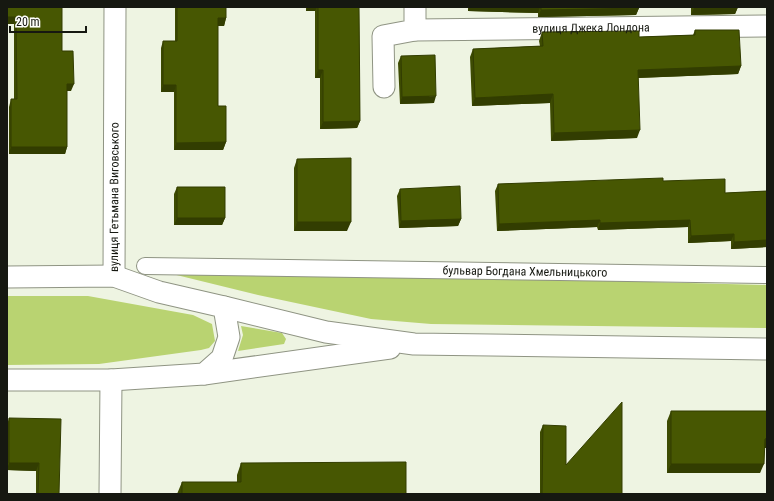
<svg xmlns="http://www.w3.org/2000/svg" width="774" height="501" font-family="'Roboto Condensed',sans-serif">
	<rect width="100%" height="100%" fill="#eef4e2"/>
	<path fill="#b9d371" d="M 152,269 L 767,285 L 767,328 L 431,324 L 371,319 L 258,295 Z
		M 7,296 L 88,296 L 193,315 L 212,324 L 215,341 L 209,348 L 201,350 L 99,364 L 7,365 Z
		M 241,326 L 282,333 L 286,339 L 284,344 L 238,351 L 243,335 Z"/>
	<g fill="none" stroke-linecap="round" stroke-linejoin="round">
		<defs>
			<g id="pedestrian">
				<path id="s1" d="M 145,266 L 767,275"/>
			</g>
			<g id="minor">
				<path id="s2" d="M 415,30 L 767,26"/>
				<path d="M 384,87 L 383,36 L 415,30 L 415,7"/>
				<path id="s3" d="M 114,276 L 115,7"/>
				<path d="M 7,277 L 114,276 L 159,292 L 224,307 L 229,337 L 222,358 L 204,374 L 111,380 L 7,380"/>
				<path d="M 224,307 L 326,332 L 414,344 L 767,349"/>
				<path d="M 204,374 L 390,348"/>
				<path d="M 110,494 L 111,380"/>
			</g>
		</defs>
		<use href="#pedestrian" stroke="#8f9483" stroke-width="18"/>
		<use href="#minor" stroke="#8f9483" stroke-width="23"/>
		<use href="#pedestrian" stroke="#fff" stroke-width="16"/>
		<use href="#minor" stroke="#fff" stroke-width="21"/>
	</g>
	<path fill="#3d4b02" d="M 7,7 L 62,51 L 71,91 L 67,91 L 67,147 L 65,154 L 9,154 L 9,107 L 11,99 L 14,99 L 14,24 Z
		M 175,7 L 226,7 L 226,18 L 224,26 L 218,26 L 218,106 L 226,142 L 223,150 L 174,150 L 174,92 L 161,92 L 161,48 L 163,41 L 175,41 Z
		M 306,7 L 359,7 L 360,121 L 357,128 L 320,129 L 320,78 L 315,78 L 315,11 L 306,11 Z
		M 468,7 L 639,7 L 639,8 L 636,15 L 538,17 L 538,13 L 468,11 Z
		M 691,7 L 738,7 L 735,14 L 691,15 Z
		M 695,30 L 741,66 L 738,74 L 638,78 L 637,138 L 551,141 L 550,103 L 472,106 L 470,57 L 473,49 L 540,46 L 539,41 L 542,32 L 639,37 L 693,35 Z
		M 401,56 L 434,103 L 400,104 L 398,63 Z
		M 297,159 L 347,231 L 294,231 L 294,168 Z
		M 663,181 L 725,193 L 767,191 L 767,247 L 731,249 L 731,241 L 688,243 L 688,227 L 598,230 L 597,227 L 497,231 L 495,191 L 498,184 Z
		M 177,187 L 225,218 L 222,225 L 174,225 L 174,194 Z
		M 400,189 L 461,219 L 458,226 L 399,228 L 397,196 Z
		M 671,411 L 767,411 L 767,448 L 764,448 L 760,473 L 667,473 L 667,421 Z
		M 9,418 L 59,494 L 36,494 L 36,471 L 7,470 L 7,425 Z
		M 543,425 L 566,465 L 622,494 L 540,494 L 540,432 Z
		M 241,463 L 406,494 L 177,494 L 182,482 L 237,482 L 237,475 Z"/>
	<path fill="#323d01" d="M 308,7 L 317,7 L 315,11 L 306,11 Z
		M 469,7 L 540,7 L 538,13 L 468,11 Z
		M 738,7 L 735,14 L 691,15 L 694,8 Z
		M 639,8 L 636,15 L 538,17 L 541,10 Z
		M 7,17 L 16,17 L 14,24 L 7,24 Z
		M 218,18 L 226,18 L 224,26 L 215,26 Z
		M 741,66 L 738,74 L 635,78 L 638,70 Z
		M 318,70 L 323,70 L 320,78 L 315,78 Z
		M 67,84 L 74,84 L 71,91 L 64,91 Z
		M 163,85 L 176,85 L 174,92 L 161,92 Z
		M 553,94 L 550,103 L 472,106 L 475,98 Z
		M 436,96 L 434,103 L 400,104 L 402,97 Z
		M 360,121 L 357,128 L 320,129 L 323,122 Z
		M 640,130 L 637,138 L 551,141 L 554,133 Z
		M 226,142 L 223,150 L 174,150 L 176,143 Z
		M 11,147 L 67,147 L 65,154 L 9,154 Z
		M 177,218 L 225,218 L 222,225 L 174,225 Z
		M 461,219 L 458,226 L 399,228 L 401,221 Z
		M 600,220 L 597,227 L 497,231 L 499,224 Z
		M 690,220 L 688,227 L 598,230 L 600,223 Z
		M 297,222 L 351,222 L 347,231 L 294,231 Z
		M 734,234 L 731,241 L 688,243 L 691,236 Z
		M 767,240 L 767,247 L 731,249 L 734,242 Z
		M 767,438 L 767,448 L 761,448 L 765,439 Z
		M 9,463 L 39,463 L 36,471 L 7,470 Z
		M 671,464 L 764,464 L 760,473 L 667,473 Z"/>
	<path fill="#475702" stroke="#323d01" d="M 7,7 L 62,7 L 62,51 L 73,51 L 74,84 L 67,84 L 67,147 L 11,147 L 11,99 L 17,99 L 16,17 L 7,17 Z
		M 177,7 L 226,7 L 226,18 L 218,18 L 218,106 L 226,106 L 226,142 L 176,143 L 176,85 L 163,85 L 163,41 L 177,41 Z
		M 318,7 L 359,7 L 360,121 L 323,122 L 323,70 L 318,70 Z
		M 541,7 L 639,7 L 639,8 L 541,10 Z
		M 693,7 L 738,7 L 694,8 Z
		M 695,30 L 739,30 L 741,66 L 638,70 L 640,130 L 554,133 L 553,94 L 475,98 L 473,49 L 543,46 L 542,32 L 639,31 L 639,37 L 695,35 Z
		M 435,55 L 436,96 L 402,97 L 401,56 Z
		M 351,158 L 351,222 L 297,222 L 297,159 Z
		M 663,178 L 663,181 L 725,179 L 725,193 L 767,191 L 767,240 L 734,242 L 734,234 L 691,236 L 690,220 L 600,223 L 600,220 L 499,224 L 498,184 Z
		M 460,186 L 461,219 L 401,221 L 400,189 Z
		M 177,187 L 225,187 L 225,218 L 177,218 Z
		M 622,402 L 622,494 L 542,494 L 543,425 L 566,426 L 566,465 Z
		M 671,411 L 767,411 L 767,438 L 765,439 L 764,464 L 671,464 Z
		M 9,418 L 61,419 L 59,494 L 38,494 L 39,463 L 9,463 Z
		M 406,462 L 406,494 L 182,494 L 182,482 L 241,482 L 241,463 Z"/>
	<g text-anchor="middle" dominant-baseline="central" stroke-width="4" stroke-linejoin="round" paint-order="stroke">
		<g font-size="12" fill="#161811" stroke="#fefffb">
			<text stroke="none"><textPath href="#s2" startOffset="176">вулиця Джека Лондона</textPath></text>
			<text stroke="none"><textPath href="#s3" startOffset="79">вулиця Гетьмана Виговського</textPath></text>
			<text stroke="none"><textPath href="#s1" startOffset="380">бульвар Богдана Хмельницького</textPath></text>
		</g>
	</g>
	<rect width="774" height="501" fill="none" stroke="#161811" stroke-width="16"/>
	<path d="M10 26v6h76v-6" fill="none" stroke="#161811" stroke-width="2"/>
	<text x="16" y="26" font-size="12" fill="#161811" stroke="#fefffb" stroke-width="3" paint-order="stroke">20 m</text>
</svg>
